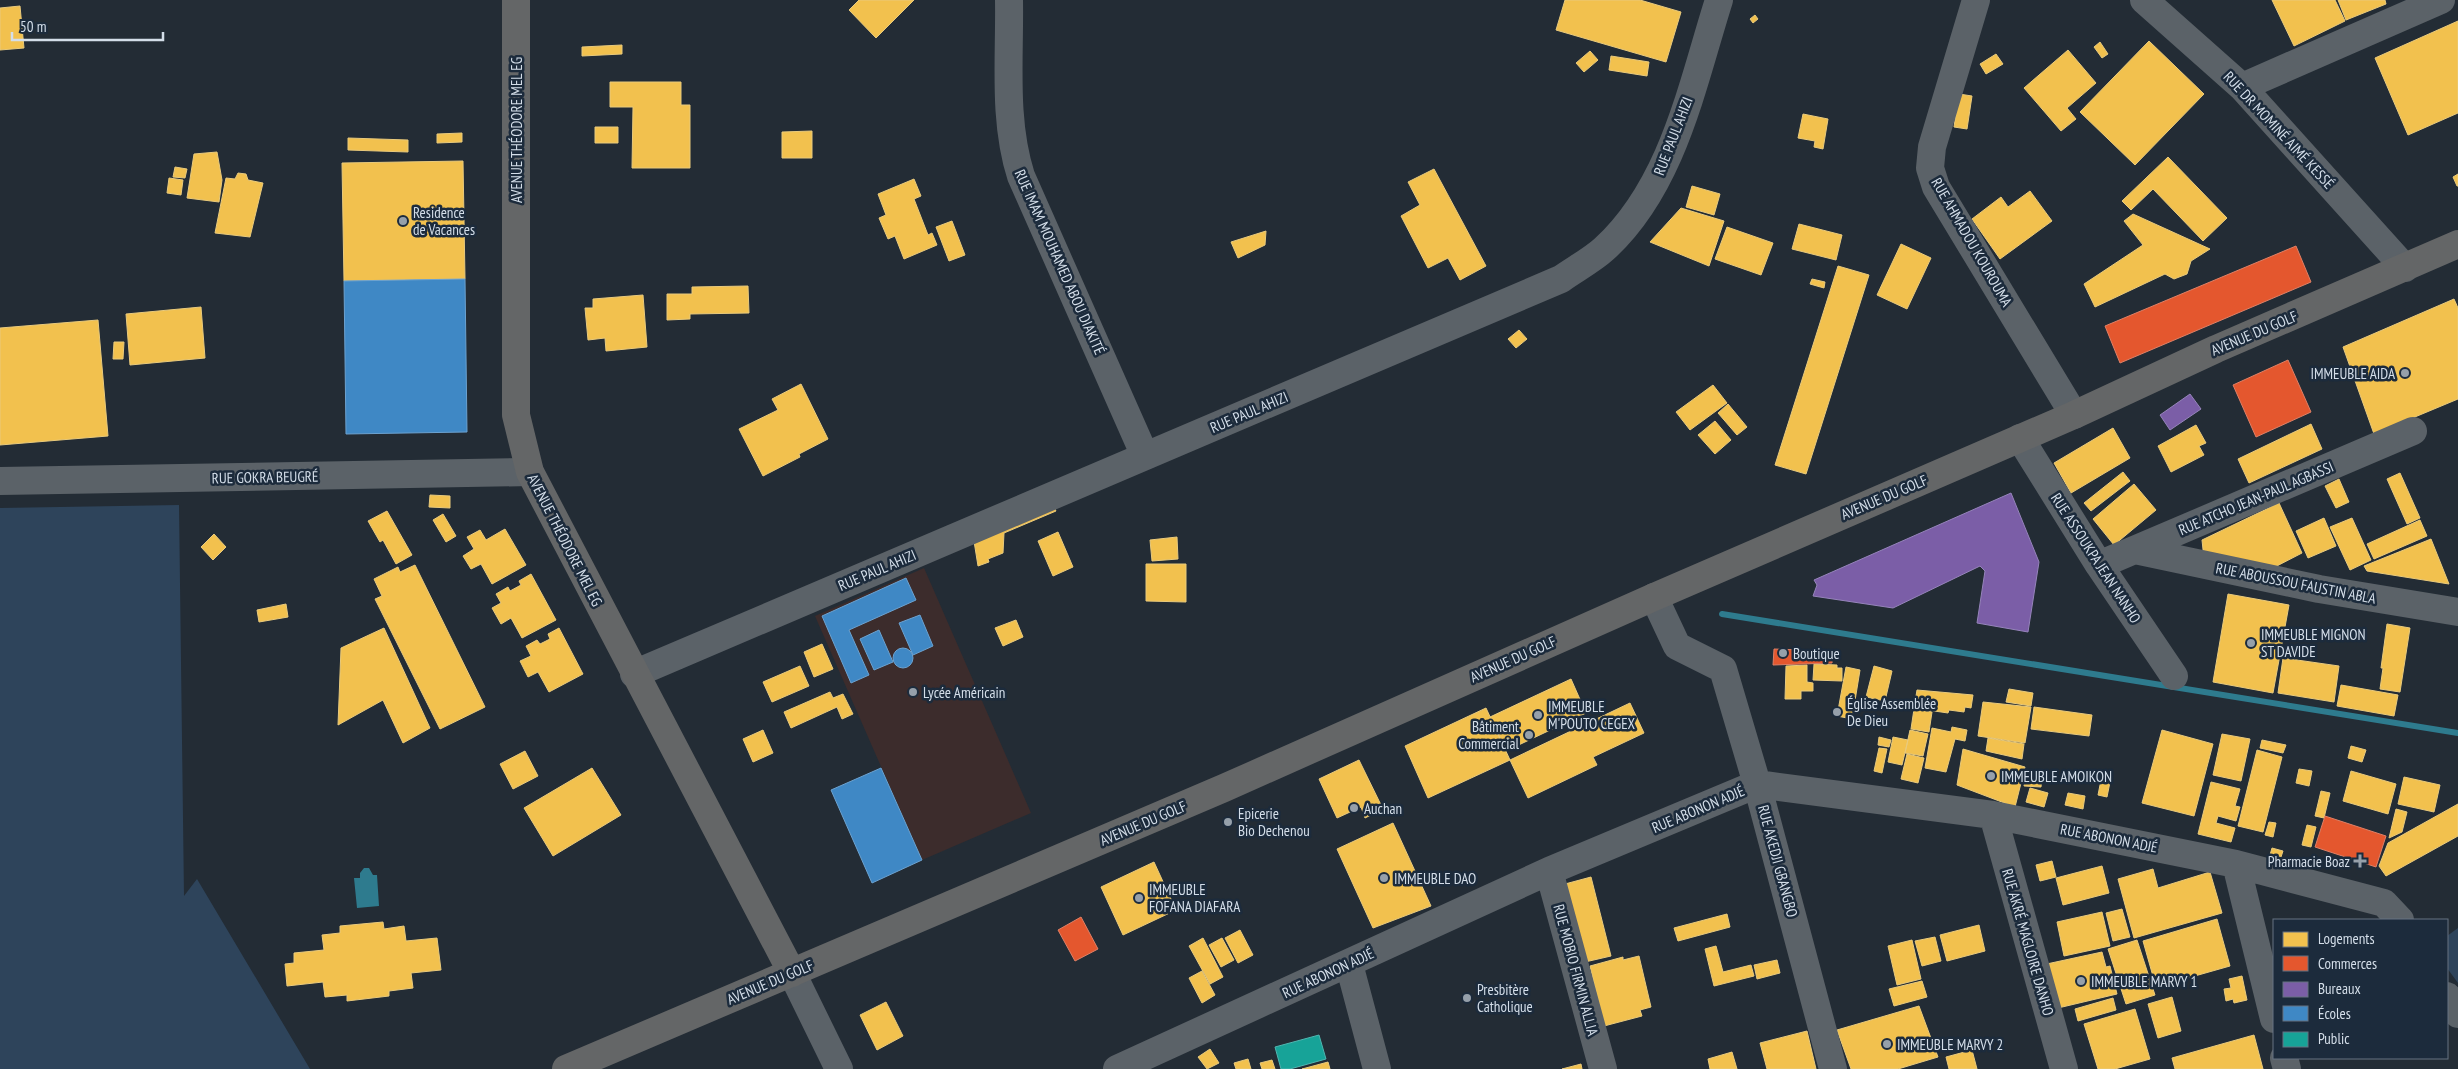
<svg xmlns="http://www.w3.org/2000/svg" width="2458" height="1069" font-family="'PT Sans Narrow',sans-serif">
	<rect width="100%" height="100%" fill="#232c35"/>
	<path fill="#3c2c2c" d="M 924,568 L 1031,813 L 922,860 L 815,616 Z"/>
	<path fill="#2e445b" d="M 179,505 L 184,896 L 197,879 L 310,1069 L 0,1069 L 0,508 Z
		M 2458,928 L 2458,983 L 2447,968 L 2447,936 Z"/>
	<path fill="#2e7b8e" d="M 364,868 L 369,868 L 373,875 L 377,875 L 379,906 L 357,908 L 354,878 L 360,878 L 360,873 Z"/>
	<path fill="#f2c14e" stroke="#e9ca7c" d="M 859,0 L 914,0 L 876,38 L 849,10 Z
		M 1565,0 L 1640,0 L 1681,12 L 1666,62 L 1556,30 Z
		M 2272,0 L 2335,0 L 2345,21 L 2294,46 Z
		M 2338,0 L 2385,0 L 2386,4 L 2346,20 Z
		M 20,6 L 24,48 L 0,50 L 0,8 Z
		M 1755,15 L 1758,19 L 1753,23 L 1750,19 Z
		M 2458,21 L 2458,113 L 2408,135 L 2375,58 Z
		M 2149,41 L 2204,94 L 2135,165 L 2080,112 Z
		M 2100,42 L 2108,54 L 2102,58 L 2094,47 Z
		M 622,45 L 622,54 L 582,56 L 582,47 Z
		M 2068,50 L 2096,83 L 2067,108 L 2076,119 L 2061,131 L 2024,88 Z
		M 1590,51 L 1598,60 L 1584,72 L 1576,63 Z
		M 1996,54 L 2003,64 L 1986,74 L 1980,64 Z
		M 1611,56 L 1649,62 L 1647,76 L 1609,70 Z
		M 610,82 L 681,82 L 681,105 L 690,105 L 690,168 L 632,168 L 633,107 L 610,107 Z
		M 1959,94 L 1972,96 L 1967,129 L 1954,127 Z
		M 1803,114 L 1828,119 L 1823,149 L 1814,147 L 1815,141 L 1798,138 Z
		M 595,127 L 618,127 L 618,143 L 595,143 Z
		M 812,131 L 812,158 L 782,158 L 782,132 Z
		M 462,133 L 462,142 L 437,143 L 437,134 Z
		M 348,138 L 408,140 L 408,152 L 348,150 Z
		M 217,152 L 222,180 L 219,202 L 187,198 L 194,154 Z
		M 2168,157 L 2227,218 L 2203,241 L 2153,189 L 2131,210 L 2122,201 Z
		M 463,161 L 465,279 L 344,281 L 342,163 Z
		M 175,167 L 187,169 L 185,178 L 173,177 Z
		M 1434,169 L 1486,266 L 1460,280 L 1448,258 L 1428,268 L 1401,216 L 1420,205 L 1408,182 Z
		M 238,173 L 246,174 L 248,180 L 263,183 L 250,237 L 215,233 L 226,178 L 235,179 Z
		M 2458,174 L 2458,186 L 2457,186 L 2453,177 Z
		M 169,178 L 183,180 L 181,195 L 167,193 Z
		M 914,179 L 921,196 L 914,199 L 928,235 L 932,233 L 937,245 L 904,259 L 895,236 L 888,239 L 879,218 L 886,215 L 878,194 Z
		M 1692,186 L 1720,194 L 1714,215 L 1686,207 Z
		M 2030,191 L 2052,221 L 2000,259 L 1972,219 L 2001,197 L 2008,207 Z
		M 1681,208 L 1724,221 L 1709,266 L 1650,242 Z
		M 2133,214 L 2210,249 L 2191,261 L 2187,274 L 2174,279 L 2165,274 L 2095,307 L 2084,284 L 2143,245 L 2124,221 Z
		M 952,221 L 965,255 L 949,261 L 936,227 Z
		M 1799,224 L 1842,235 L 1836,260 L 1792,249 Z
		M 1727,227 L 1773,243 L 1761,275 L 1715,259 Z
		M 1266,231 L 1265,245 L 1238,258 L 1231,242 Z
		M 1901,244 L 1931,258 L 1907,309 L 1877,295 Z
		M 1838,266 L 1869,275 L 1806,474 L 1775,465 Z
		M 1812,279 L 1825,282 L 1824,288 L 1810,284 Z
		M 748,286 L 749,313 L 690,314 L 690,319 L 667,320 L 667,294 L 692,294 L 692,287 Z
		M 643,295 L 647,347 L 606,351 L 605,338 L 588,340 L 585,308 L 593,308 L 593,299 Z
		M 2454,299 L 2458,308 L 2458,399 L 2374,434 L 2343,347 Z
		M 201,307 L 205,358 L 130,365 L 126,314 Z
		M 98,320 L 108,436 L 0,445 L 0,328 Z
		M 1519,330 L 1527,339 L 1516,348 L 1508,339 Z
		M 114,342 L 124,342 L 123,359 L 113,359 Z
		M 801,384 L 828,439 L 799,454 L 800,457 L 763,476 L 739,429 L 778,410 L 772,399 Z
		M 1713,385 L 1727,403 L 1690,430 L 1676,412 Z
		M 1728,404 L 1747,427 L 1737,435 L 1718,413 Z
		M 1715,421 L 1731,440 L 1715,454 L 1698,435 Z
		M 2311,424 L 2322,449 L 2249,483 L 2238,459 Z
		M 2196,425 L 2206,443 L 2199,446 L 2204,455 L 2171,472 L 2158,446 Z
		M 2113,428 L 2130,458 L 2071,493 L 2054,463 Z
		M 2123,472 L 2130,481 L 2091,511 L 2084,503 Z
		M 2400,473 L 2420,518 L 2407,524 L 2387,479 Z
		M 2339,479 L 2349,502 L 2336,508 L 2325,486 Z
		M 2134,484 L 2156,510 L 2114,545 L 2093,519 Z
		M 430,495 L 450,496 L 450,508 L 429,507 Z
		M 2279,503 L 2302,553 L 2269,570 L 2204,559 L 2202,540 Z
		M 1052,504 L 1056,511 L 1004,533 L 1003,553 L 988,559 L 989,562 L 978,566 L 973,535 Z
		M 387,511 L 412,555 L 396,564 L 383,540 L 380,542 L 368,521 Z
		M 443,514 L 456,536 L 446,542 L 433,520 Z
		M 2324,518 L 2336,546 L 2308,558 L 2296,531 Z
		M 2352,518 L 2371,560 L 2350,570 L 2330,527 Z
		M 2420,520 L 2427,536 L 2374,559 L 2367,544 Z
		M 505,529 L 526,565 L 492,584 L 481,564 L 471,569 L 463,556 L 474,549 L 467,537 L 480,530 L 486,540 Z
		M 1058,532 L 1073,567 L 1053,576 L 1038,541 Z
		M 214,534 L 226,547 L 213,560 L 201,547 Z
		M 1177,537 L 1178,559 L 1152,561 L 1150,540 Z
		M 2431,539 L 2449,584 L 2367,571 L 2364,566 Z
		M 1146,564 L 1186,564 L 1186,602 L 1146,601 Z
		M 415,565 L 485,707 L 440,729 L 375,599 L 382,596 L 374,579 L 398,567 L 400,572 Z
		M 531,574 L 556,620 L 522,638 L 511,618 L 501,624 L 492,608 L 501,603 L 496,594 L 508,587 L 510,591 L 521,585 L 519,581 Z
		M 2228,594 L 2289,605 L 2273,693 L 2213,682 Z
		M 286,604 L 288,617 L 259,622 L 257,610 Z
		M 1016,620 L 1023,637 L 1003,646 L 995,628 Z
		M 2387,624 L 2410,628 L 2400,692 L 2380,689 L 2383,668 L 2381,668 Z
		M 384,628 L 430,728 L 403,743 L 383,700 L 338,725 L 341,648 Z
		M 559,628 L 583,674 L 549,692 L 538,672 L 528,677 L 520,661 L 531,656 L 526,646 L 537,640 L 540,644 L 550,639 L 548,634 Z
		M 822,644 L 833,669 L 814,677 L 804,652 Z
		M 2283,658 L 2339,666 L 2334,702 L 2278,693 Z
		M 1814,664 L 1837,665 L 1837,668 L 1842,668 L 1842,681 L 1813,680 Z
		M 1807,665 L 1807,682 L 1813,683 L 1813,691 L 1801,691 L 1801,699 L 1785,699 L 1786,666 Z
		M 800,666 L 809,686 L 772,702 L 763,682 Z
		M 1874,666 L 1892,671 L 1885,701 L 1866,697 Z
		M 1846,667 L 1860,670 L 1852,719 L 1837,716 Z
		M 1571,679 L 1586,713 L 1506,751 L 1490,717 Z
		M 2341,685 L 2398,695 L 2394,716 L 2337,706 Z
		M 2009,689 L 2033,693 L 2031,706 L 2006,702 Z
		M 1917,690 L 1973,695 L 1971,708 L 1965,707 L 1964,712 L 1949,710 L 1948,713 L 1914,708 Z
		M 830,692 L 833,698 L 843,694 L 853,714 L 842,719 L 837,707 L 791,728 L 784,712 Z
		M 1983,702 L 2031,707 L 2025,743 L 1978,736 Z
		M 1630,703 L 1644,733 L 1593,757 L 1597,765 L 1528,798 L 1510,760 Z
		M 2034,707 L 2092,715 L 2089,736 L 2031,729 Z
		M 1486,708 L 1510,760 L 1428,798 L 1405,746 Z
		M 1914,709 L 1932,712 L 1929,732 L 1911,729 Z
		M 1952,727 L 1967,730 L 1965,741 L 1955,739 L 1946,772 L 1925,768 L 1932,728 L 1951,732 Z
		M 763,730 L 773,753 L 753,762 L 743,739 Z
		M 1910,730 L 1928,734 L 1923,756 L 1905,753 Z
		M 2162,730 L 2213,744 L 2194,816 L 2142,803 Z
		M 2222,734 L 2250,739 L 2241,781 L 2213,775 Z
		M 1879,737 L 1891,740 L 1889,747 L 1878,745 Z
		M 1893,737 L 1908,740 L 1902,765 L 1888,762 Z
		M 1988,738 L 2024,744 L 2022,759 L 1986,751 Z
		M 2262,740 L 2286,745 L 2283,753 L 2260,748 Z
		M 2351,746 L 2366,750 L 2362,762 L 2348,758 Z
		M 1879,748 L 1887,749 L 1882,773 L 1874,771 Z
		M 1963,749 L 2025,767 L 2015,807 L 1957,785 Z
		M 2257,750 L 2282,757 L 2263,832 L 2238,826 Z
		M 525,751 L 538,776 L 513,789 L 500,764 Z
		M 1907,754 L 1924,758 L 1918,783 L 1901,779 Z
		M 1359,760 L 1383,809 L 1365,818 L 1361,807 L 1337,818 L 1319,779 Z
		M 592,768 L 621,815 L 553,856 L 524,808 Z
		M 2299,769 L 2312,771 L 2309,786 L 2296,783 Z
		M 2351,771 L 2396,784 L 2388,814 L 2343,801 Z
		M 2026,775 L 2042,777 L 2041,787 L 2024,786 Z
		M 2404,777 L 2440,785 L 2434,812 L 2398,804 Z
		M 2101,780 L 2110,782 L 2107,797 L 2098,795 Z
		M 2211,782 L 2240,789 L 2235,806 L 2240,807 L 2236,821 L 2218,816 L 2216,823 L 2235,828 L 2231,842 L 2198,834 Z
		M 2030,788 L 2048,793 L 2044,807 L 2026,802 Z
		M 2321,791 L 2330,793 L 2324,818 L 2315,816 Z
		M 2068,793 L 2085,796 L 2083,809 L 2065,805 Z
		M 2458,804 L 2458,836 L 2386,876 L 2379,866 L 2388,843 Z
		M 2396,809 L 2407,812 L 2402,832 L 2389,838 Z
		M 2269,822 L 2276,823 L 2273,837 L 2265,835 Z
		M 1393,823 L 1431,906 L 1373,928 L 1337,849 Z
		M 2307,825 L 2316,827 L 2311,847 L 2302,845 Z
		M 2272,848 L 2283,851 L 2281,857 L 2270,855 Z
		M 2052,861 L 2056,877 L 2040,881 L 2036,865 Z
		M 1154,862 L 1176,910 L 1123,935 L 1101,887 Z
		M 2102,866 L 2109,893 L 2063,905 L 2056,878 Z
		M 2153,869 L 2158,888 L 2210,872 L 2222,913 L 2134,938 L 2118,879 Z
		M 1591,877 L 1611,956 L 1585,962 L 1565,884 Z
		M 2122,909 L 2130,937 L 2113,941 L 2106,913 Z
		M 2102,912 L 2110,946 L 2064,956 L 2057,922 Z
		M 1727,914 L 1730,927 L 1678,941 L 1674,928 Z
		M 2217,919 L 2230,966 L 2156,987 L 2143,941 Z
		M 383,922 L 384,929 L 404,926 L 406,941 L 437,938 L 441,970 L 411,973 L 413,988 L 389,991 L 389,996 L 347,1001 L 347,995 L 325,997 L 323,982 L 287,986 L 285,964 L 294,963 L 294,953 L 324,950 L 322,935 L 340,933 L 340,926 Z
		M 1979,925 L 1985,951 L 1947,961 L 1940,935 Z
		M 1240,930 L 1253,955 L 1238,963 L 1225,938 Z
		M 1935,937 L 1941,961 L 1922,966 L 1915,941 Z
		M 1203,938 L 1223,977 L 1210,984 L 1189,946 Z
		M 1222,938 L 1234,960 L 1221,967 L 1209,945 Z
		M 1912,940 L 1921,979 L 1897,985 L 1888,946 Z
		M 2137,940 L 2155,995 L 2126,1004 L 2108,949 Z
		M 1716,946 L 1723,972 L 1751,965 L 1754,976 L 1714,986 L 1705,949 Z
		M 2102,952 L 2106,967 L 2110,966 L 2117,994 L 2058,1008 L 2042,965 Z
		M 1639,956 L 1651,1007 L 1640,1010 L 1642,1016 L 1604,1026 L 1590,966 L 1623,957 L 1623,960 Z
		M 1777,960 L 1780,973 L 1757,979 L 1754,965 Z
		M 1202,971 L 1215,995 L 1202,1003 L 1189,978 Z
		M 2242,976 L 2247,1000 L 2234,1003 L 2233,999 L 2226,1001 L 2224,989 L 2231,988 L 2229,979 Z
		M 1922,981 L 1927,997 L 1894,1006 L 1889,989 Z
		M 2172,997 L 2181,1031 L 2158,1038 L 2148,1004 Z
		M 2113,998 L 2116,1010 L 2078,1021 L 2075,1009 Z
		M 886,1002 L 903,1036 L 877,1050 L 860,1015 Z
		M 1919,1006 L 1938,1057 L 1898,1069 L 1851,1069 L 1837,1030 Z
		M 2135,1009 L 2150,1059 L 2115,1069 L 2098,1069 L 2084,1024 Z
		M 1807,1031 L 1816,1069 L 1767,1069 L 1760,1043 Z
		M 2254,1035 L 2263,1069 L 2175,1069 L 2172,1058 Z
		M 1210,1049 L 1219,1063 L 1207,1069 L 1198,1057 Z
		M 1972,1050 L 1977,1069 L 1949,1069 L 1946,1057 Z
		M 1732,1052 L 1737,1069 L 1710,1069 L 1708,1059 Z
		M 1248,1059 L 1251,1069 L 1236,1069 L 1234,1063 Z
		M 1272,1060 L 1275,1069 L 1262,1069 L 1260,1063 Z
		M 1328,1062 L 1330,1069 L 1302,1069 Z
		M 1581,1064 L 1582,1069 L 1562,1069 Z"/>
	<path fill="#e4572e" stroke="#df8066" d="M 2296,246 L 2311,282 L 2120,363 L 2105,326 Z
		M 2288,360 L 2311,412 L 2256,437 L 2233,385 Z
		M 1774,649 L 1833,651 L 1832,663 L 1773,665 Z
		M 2325,816 L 2386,836 L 2376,867 L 2315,847 Z
		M 1081,917 L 1098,949 L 1075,961 L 1058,930 Z"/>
	<path fill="#7b5ea7" stroke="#9684bb" d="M 2190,394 L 2201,409 L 2170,430 L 2160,415 Z
		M 2011,493 L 2039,562 L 2028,632 L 1977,623 L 1985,571 L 1980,566 L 1893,608 L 1813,596 L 1817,585 L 1814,580 Z"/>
	<path fill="#3f88c5" stroke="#6ca2d0" d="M 465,279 L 467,432 L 346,434 L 344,281 Z
		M 906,578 L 916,600 L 849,630 L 869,675 L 851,683 L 822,616 Z
		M 920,615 L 933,646 L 913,655 L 899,623 Z
		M 879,630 L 893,662 L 874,670 L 860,639 Z
		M893 658a10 10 0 1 1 20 0a10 10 0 1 1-20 0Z
		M 881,768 L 922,860 L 872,883 L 831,790 Z"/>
	<path fill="#17a398" stroke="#50b5b0" d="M 1319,1035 L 1326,1059 L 1290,1069 L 1281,1069 L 1275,1047 Z"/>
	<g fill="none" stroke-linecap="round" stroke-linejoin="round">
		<path stroke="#2e7b8e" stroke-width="6" d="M 1722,614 L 2458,733"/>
		<path stroke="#5b6268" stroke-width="28" d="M 1009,0 C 1010,58 1003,120 1021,176 L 1145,456
			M 1976,0 L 1932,147 L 1930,168 L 1936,187 L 2074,415
			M 2144,0 L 2242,87 L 2405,268
			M 2242,87 L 2441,0
			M 2020,438 L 2099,565 L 2174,676
			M 0,481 L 530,472
			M 2135,550 L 2319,589 L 2458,612
			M 2099,565 L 2413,431
			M 1654,597 L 1677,646 L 1723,669 L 1757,784 L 1833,1069
			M 634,674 L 1561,279 C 1575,269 1592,260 1604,249 C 1673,186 1692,85 1719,0
			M 1993,815 L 2064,1069
			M 2236,864 L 2274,1019
			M 1549,871 L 1603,1069
			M 1349,964 L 1377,1069
			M 792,973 L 839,1069
			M 2447,996 L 2458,1014
			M 2284,1058 L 2287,1069
			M 1117,1069 L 1549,871 L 1757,784 L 1993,815 L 2236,864 L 2384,903 L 2400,920"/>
		<path stroke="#646667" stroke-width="28" d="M 516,0 L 516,415 L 530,472 L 792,973
			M 566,1069 L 1224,788 L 1654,597 L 2074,415 L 2216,349 L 2458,244"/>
	</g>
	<g fill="#96a0aa" stroke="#1c2b3c" stroke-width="2">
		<circle cx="403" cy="221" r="5"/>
		<circle cx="2405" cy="373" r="5"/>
		<circle cx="2251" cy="643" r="5"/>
		<circle cx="1783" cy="653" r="5"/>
		<circle cx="913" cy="692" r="5"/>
		<circle cx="1837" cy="712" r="5"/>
		<circle cx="1538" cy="715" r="5"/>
		<circle cx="1529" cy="735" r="5"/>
		<circle cx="1991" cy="776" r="5"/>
		<circle cx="1354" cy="808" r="5"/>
		<circle cx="1228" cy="822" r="5"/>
		<path d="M2357.5 853.5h5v5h5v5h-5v5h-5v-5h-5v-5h5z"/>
		<circle cx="1384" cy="878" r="5"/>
		<circle cx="1139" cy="898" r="5"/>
		<circle cx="2081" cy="981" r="5"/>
		<circle cx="1467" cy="998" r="5"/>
		<circle cx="1887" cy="1044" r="5"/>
	</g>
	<g text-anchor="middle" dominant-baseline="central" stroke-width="5" stroke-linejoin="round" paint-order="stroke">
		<g font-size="15" fill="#d4dee9" stroke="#1c2b3c">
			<text transform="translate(516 130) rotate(-90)">AVENUE THÉODORE MEL EG</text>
			<text transform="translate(2279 130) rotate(47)">RUE DR MOMINÉ AIMÉ KESSÉ</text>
			<text transform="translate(1673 136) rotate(-69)">RUE PAUL AHIZI</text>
			<text transform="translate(1972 242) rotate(60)">RUE AHMADOU KOUROUMA</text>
			<text transform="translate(1060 262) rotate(66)">RUE IMAM MOUHAMED ABOU DIAKITÉ</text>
			<text transform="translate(2254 333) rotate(-23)">AVENUE DU GOLF</text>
			<text transform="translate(1249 412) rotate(-23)">RUE PAUL AHIZI</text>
			<text transform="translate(265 477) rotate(-1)">RUE GOKRA BEUGRÉ</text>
			<text transform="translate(1884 497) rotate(-23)">AVENUE DU GOLF</text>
			<text transform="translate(2256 498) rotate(-23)">RUE ATCHO JEAN-PAUL AGBASSI</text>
			<text transform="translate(565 540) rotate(63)">AVENUE THÉODORE MEL EG</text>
			<text transform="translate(2096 558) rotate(57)">RUE ASSOUKPA JEAN NANHO</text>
			<text transform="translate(877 570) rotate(-23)">RUE PAUL AHIZI</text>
			<text transform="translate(2296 583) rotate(11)">RUE ABOUSSOU FAUSTIN ABLA</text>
			<text transform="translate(1513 659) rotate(-24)">AVENUE DU GOLF</text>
			<text transform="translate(1698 809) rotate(-23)">RUE ABONON ADJÉ</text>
			<text transform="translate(1143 823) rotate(-23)">AVENUE DU GOLF</text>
			<text transform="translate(2109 838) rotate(11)">RUE ABONON ADJÉ</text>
			<text transform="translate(1778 861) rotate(75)">RUE AKEDJI GBANGBO</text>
			<text transform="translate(2028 942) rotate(74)">RUE AKRÉ MAGLOIRE DANHO</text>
			<text transform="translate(1576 970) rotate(75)">RUE MOBIO FIRMIN ALLIA</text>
			<text transform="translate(1328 973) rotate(-25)">RUE ABONON ADJÉ</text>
			<text transform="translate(770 982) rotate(-23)">AVENUE DU GOLF</text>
		</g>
		<g font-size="15" fill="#d4dee9" stroke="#1c2b3c" text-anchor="start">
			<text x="413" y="212">Residence<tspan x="413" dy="17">de Vacances</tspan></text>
			<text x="2395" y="373" text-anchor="end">IMMEUBLE AIDA</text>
			<text x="2261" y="634">IMMEUBLE MIGNON<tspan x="2261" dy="17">ST DAVIDE</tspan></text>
			<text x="1793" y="653">Boutique</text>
			<text x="923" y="692">Lycée Américain</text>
			<text x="1847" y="703">Église Assemblée<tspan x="1847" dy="17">De Dieu</tspan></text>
			<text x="1548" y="706">IMMEUBLE<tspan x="1548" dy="17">M'POUTO CEGEX</tspan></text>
			<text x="1519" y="726" text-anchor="end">Bâtiment<tspan x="1519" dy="17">Commercial</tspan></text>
			<text x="2001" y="776">IMMEUBLE AMOIKON</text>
			<text x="1364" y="808">Auchan</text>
			<text x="1238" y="813">Epicerie<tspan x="1238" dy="17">Bio Dechenou</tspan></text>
			<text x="2350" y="861" text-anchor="end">Pharmacie Boaz</text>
			<text x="1394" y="878">IMMEUBLE DAO</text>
			<text x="1149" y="889">IMMEUBLE<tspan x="1149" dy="17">FOFANA DIAFARA</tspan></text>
			<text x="2091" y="981">IMMEUBLE MARVY 1</text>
			<text x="1477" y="989">Presbitère<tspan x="1477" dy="17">Catholique</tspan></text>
			<text x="1897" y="1044">IMMEUBLE MARVY 2</text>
		</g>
	</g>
	<rect x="2273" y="919" width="175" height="140" fill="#1c2b3c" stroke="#667381"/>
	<rect x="2283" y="932" width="25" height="15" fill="#f2c14e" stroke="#667381"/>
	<text x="2318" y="944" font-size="15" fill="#d4dee9">Logements</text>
	<rect x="2283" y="956" width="25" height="15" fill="#e4572e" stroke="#667381"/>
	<text x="2318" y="969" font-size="15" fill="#d4dee9">Commerces</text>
	<rect x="2283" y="982" width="25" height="15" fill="#7b5ea7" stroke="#667381"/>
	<text x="2318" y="994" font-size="15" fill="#d4dee9">Bureaux</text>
	<rect x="2283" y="1006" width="25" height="15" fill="#3f88c5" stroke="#667381"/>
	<text x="2318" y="1019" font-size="15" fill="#d4dee9">Écoles</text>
	<rect x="2283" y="1032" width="25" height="15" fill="#17a398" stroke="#667381"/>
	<text x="2318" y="1044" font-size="15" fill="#d4dee9">Public</text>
	<path d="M12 32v8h151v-8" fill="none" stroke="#d4dee9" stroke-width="2.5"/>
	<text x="20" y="32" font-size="15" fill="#d4dee9" stroke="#1c2b3c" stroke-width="4" paint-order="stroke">50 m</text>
</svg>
